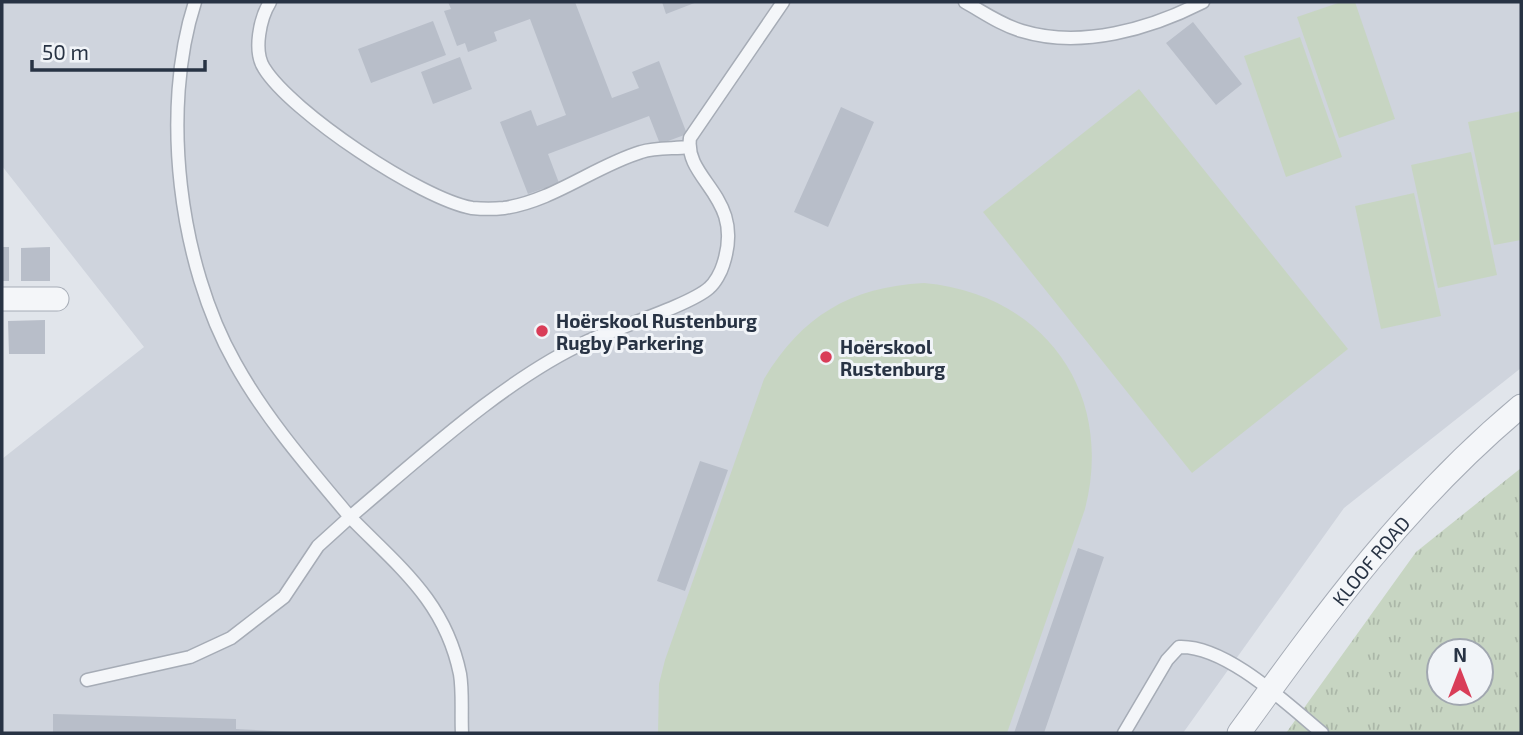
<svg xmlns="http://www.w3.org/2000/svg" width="1523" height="735" font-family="'Exo 2',sans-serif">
	<defs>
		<pattern id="grass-tufts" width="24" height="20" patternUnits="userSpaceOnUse" patternTransform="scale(1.75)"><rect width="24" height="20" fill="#c7d5c2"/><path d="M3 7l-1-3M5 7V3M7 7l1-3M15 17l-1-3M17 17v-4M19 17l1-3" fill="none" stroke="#abb7a8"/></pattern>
	</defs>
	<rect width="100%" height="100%" fill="#e1e5eb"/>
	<path fill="#cfd4dd" d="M 2,2 L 1521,2 L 1521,368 L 1344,508 L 1183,733 L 2,733 L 2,459 L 144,347 L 2,166 Z"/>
	<path fill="url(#grass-tufts)" fill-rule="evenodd" d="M 1521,468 L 1521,733 L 1286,733 L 1416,552 ZM 1439,651 L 1481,651 L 1481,693 L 1439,693 Z"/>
	<path fill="#c7d5c2" d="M 1341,2 L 1355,2 L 1395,119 L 1339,138 L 1297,17 Z
		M 1300,37 L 1342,157 L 1286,177 L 1244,56 Z
		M 1139,89 L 1348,349 L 1192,473 L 983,212 Z
		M 1521,111 L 1521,240 L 1494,245 L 1468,122 Z
		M 1471,152 L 1497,275 L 1438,288 L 1411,165 Z
		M 1414,193 L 1441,316 L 1381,329 L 1355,206 Z
		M 924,283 C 1044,294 1115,392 1085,509 L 1007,733 L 658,733 L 659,684 L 665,660 L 764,379 C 802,316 850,287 924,283 Z"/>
	<path fill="#b8bec9" d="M 448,2 L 575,2 L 612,98 L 639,88 L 632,72 L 659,61 L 687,134 L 660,144 L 649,116 L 548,154 L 559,183 L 528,194 L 500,122 L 531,110 L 537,126 L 566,115 L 530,19 L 494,32 L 497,41 L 468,52 L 465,43 L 457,46 L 444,11 L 451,9 Z
		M 662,2 L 697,2 L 666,14 Z
		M 433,21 L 446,55 L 371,83 L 358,49 Z
		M 1193,22 L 1242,84 L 1216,105 L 1166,43 Z
		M 460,57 L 472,89 L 433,104 L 421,72 Z
		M 841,107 L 874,122 L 828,227 L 794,212 Z
		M 2,247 L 9,247 L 9,281 L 2,281 Z
		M 50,247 L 50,281 L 21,281 L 21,248 Z
		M 45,320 L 45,354 L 9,354 L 8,321 Z
		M 700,461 L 728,470 L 685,591 L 657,581 Z
		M 1078,548 L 1104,557 L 1044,733 L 1014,733 Z
		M 53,714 L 236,719 L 236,729 L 310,733 L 53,733 Z"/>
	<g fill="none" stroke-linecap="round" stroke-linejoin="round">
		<defs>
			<path id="lane" d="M 270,2 C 260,18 253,51 264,68 C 291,112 421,199 472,208 C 482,209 495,209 504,208 C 553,201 595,166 641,152 C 656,147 674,149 689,147
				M 965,2 C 983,12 1001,25 1022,31 C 1081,49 1150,29 1203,2
				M 87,680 L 190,657 L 231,638 L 284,597 L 318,546 L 350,517 C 309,468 266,419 235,363 C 179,264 160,110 195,2
				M 462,733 C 461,714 463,692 460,674 C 445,601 399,567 350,517 C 420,458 506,378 588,341 C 616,328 690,305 709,288 C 715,283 721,272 723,265 C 746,196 684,181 690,138 L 783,2
				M 1124,733 L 1167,660 L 1179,647 C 1226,645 1287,704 1322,733"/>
			<g id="street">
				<path d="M 2,299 L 57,299"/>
				<path id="s1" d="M 1239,733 C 1326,613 1406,502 1521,406"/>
			</g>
		</defs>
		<use href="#lane" stroke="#a6acb6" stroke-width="15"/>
		<use href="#street" stroke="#a6acb6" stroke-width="25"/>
		<use href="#lane" stroke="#f4f6f9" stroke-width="12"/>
		<use href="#street" stroke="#f4f6f9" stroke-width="23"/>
	</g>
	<g fill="#d93d58" stroke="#f1f4f8" stroke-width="2.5">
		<circle cx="542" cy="331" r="7"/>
		<circle cx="826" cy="357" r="7"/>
	</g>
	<g text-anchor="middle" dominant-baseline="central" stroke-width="6" stroke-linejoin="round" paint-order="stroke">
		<g font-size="19" font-weight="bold" fill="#283344" stroke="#f1f4f8" text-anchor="start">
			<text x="556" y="320">Hoërskool Rustenburg<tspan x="556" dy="22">Rugby Parkering</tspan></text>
			<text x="840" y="346">Hoërskool<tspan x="840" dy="22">Rustenburg</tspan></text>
		</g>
		<g font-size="19" fill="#283344" stroke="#f1f4f8">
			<text stroke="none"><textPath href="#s1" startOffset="217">KLOOF ROAD</textPath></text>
		</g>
	</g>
	<rect width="1523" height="735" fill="none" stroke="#283344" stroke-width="7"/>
	<g transform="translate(1460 672)"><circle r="33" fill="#f1f4f8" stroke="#a1a7b0" stroke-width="2"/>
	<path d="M0-5L12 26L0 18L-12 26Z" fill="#d93d58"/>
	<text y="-10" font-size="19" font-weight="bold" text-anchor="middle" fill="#283344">N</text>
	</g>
	<path d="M32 60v10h173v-10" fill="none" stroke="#283344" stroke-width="3.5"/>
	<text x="42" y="60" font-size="21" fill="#283344" stroke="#f1f4f8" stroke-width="5" paint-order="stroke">50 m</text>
</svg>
